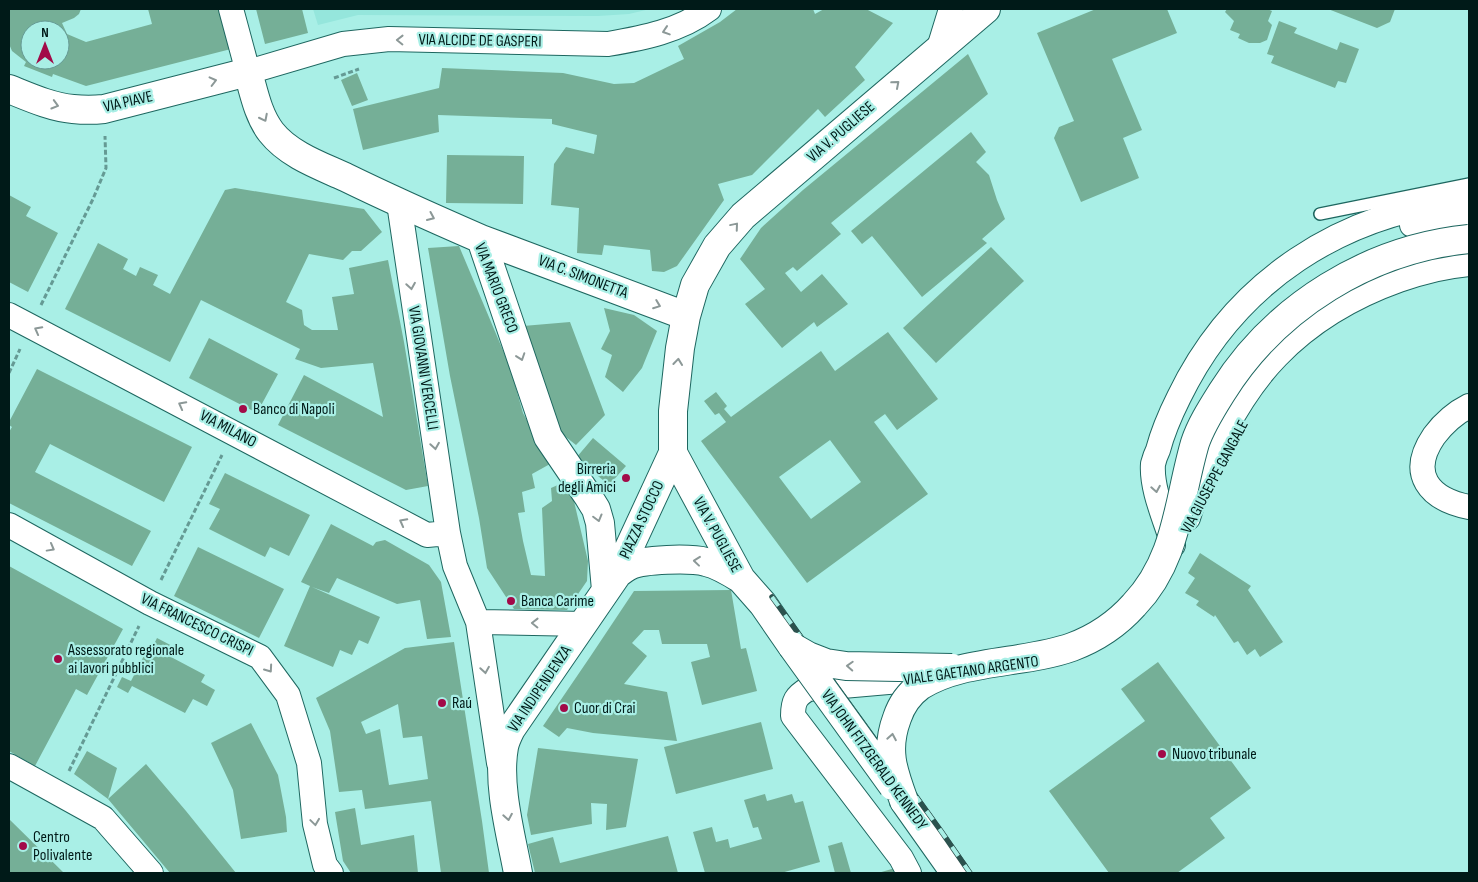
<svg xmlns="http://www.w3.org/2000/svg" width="1478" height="882" font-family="'Sofia Sans Condensed',sans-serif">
	<rect width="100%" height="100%" fill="#a9efe6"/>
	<path fill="#95e6dc" d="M 313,9 L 650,9 L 629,14 L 598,16 L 358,15 L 318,25 Z"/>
	<path fill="#75af97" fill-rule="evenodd" d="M 9,9 L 81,9 L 79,14 L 74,18 L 62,23 L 67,34 L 86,42 L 152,24 L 148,9 L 221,9 L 231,49 L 86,86 L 53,74 L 52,77 L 24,66 L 26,62 L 12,51 L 9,44 ZM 30,30 L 60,30 L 60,60 L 30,60 Z
		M 256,9 L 302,9 L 308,33 L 265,44 Z
		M 737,9 L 813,9 L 815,14 L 824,9 L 866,9 L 893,23 L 855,67 L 865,80 L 825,117 L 818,109 L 752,175 L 718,184 L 724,200 L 677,266 L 664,272 L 652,271 L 650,250 L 604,245 L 602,255 L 577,253 L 579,208 L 551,205 L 554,164 L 566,147 L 594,154 L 597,135 L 552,124 L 552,119 L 438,115 L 439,132 L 363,150 L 353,109 L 439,88 L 442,68 L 563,73 L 614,84 L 634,83 L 684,59 L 678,46 L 720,22 Z
		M 1096,9 L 1167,9 L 1177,33 L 1112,59 L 1142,130 L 1123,138 L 1139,178 L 1081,202 L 1054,138 L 1059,127 L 1074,121 L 1037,33 Z
		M 1227,9 L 1267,9 L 1272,11 L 1268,21 L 1272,25 L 1267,40 L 1260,43 L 1249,43 L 1238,38 L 1240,34 L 1230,30 L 1234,21 L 1225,12 Z
		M 1328,9 L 1395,9 L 1390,22 L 1377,28 Z
		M 1279,21 L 1297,28 L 1294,33 L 1337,50 L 1340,42 L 1359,49 L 1346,83 L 1338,81 L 1335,88 L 1271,63 L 1274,56 L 1267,54 Z
		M 968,54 L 988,94 L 831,223 L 841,234 L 797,271 L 793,267 L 785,273 L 801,292 L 822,274 L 848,304 L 817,327 L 814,322 L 782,348 L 745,304 L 765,289 L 740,259 L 761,228 L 803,190 Z
		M 357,73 L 368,100 L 352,106 L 341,80 Z
		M 971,132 L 986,152 L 976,162 L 989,175 L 997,200 L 1005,219 L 982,239 L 987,243 L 922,297 L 872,236 L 862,244 L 851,231 Z
		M 447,155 L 524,156 L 523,204 L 446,203 Z
		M 235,188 L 364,209 L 382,232 L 361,251 L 352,251 L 343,260 L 309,254 L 286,302 L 302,310 L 304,325 L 312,330 L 338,330 L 332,297 L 354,294 L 349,268 L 388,260 L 404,342 L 428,486 L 406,490 L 278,425 L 304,375 L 383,417 L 373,363 L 321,368 L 295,359 L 300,349 L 201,300 L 170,362 L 65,309 L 98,243 L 128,259 L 123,269 L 136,276 L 140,267 L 158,275 L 153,285 L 170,294 L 225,190 Z
		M 9,195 L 31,207 L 26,216 L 58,233 L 28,292 L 9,282 Z
		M 459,246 L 510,367 L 523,413 L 550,464 L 532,474 L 535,488 L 522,492 L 525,512 L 518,513 L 523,541 L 531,575 L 545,576 L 542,508 L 552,501 L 551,488 L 569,480 L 588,561 L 587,581 L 567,610 L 514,609 L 487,568 L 479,518 L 450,376 L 428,248 Z
		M 991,247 L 1024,281 L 936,363 L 903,328 Z
		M 604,308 L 634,315 L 657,331 L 642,368 L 623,392 L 605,377 L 612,355 L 601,349 L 610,331 Z
		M 570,322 L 605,415 L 576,445 L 557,430 L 523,326 Z
		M 888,332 L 938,399 L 897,430 L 885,414 L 874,422 L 928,494 L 807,583 L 701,441 L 726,422 L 719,413 L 715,415 L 704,401 L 716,392 L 727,406 L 724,409 L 731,417 L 821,351 L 835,371 ZM 830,440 L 861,482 L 811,519 L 779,477 Z
		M 209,338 L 278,374 L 257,413 L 189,378 Z
		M 37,369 L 192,447 L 164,502 L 50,444 L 35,472 L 151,531 L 132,566 L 9,503 L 9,432 L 12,427 L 9,425 L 9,422 Z
		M 593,438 L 626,466 L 609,485 L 576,458 Z
		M 225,473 L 310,515 L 289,556 L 270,547 L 265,557 L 209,529 L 220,509 L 209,504 Z
		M 331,524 L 373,546 L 376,542 L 385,540 L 429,565 L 441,582 L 451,637 L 427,639 L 420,600 L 397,604 L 337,578 L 329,593 L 312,587 L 380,617 L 368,644 L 359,640 L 352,655 L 340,650 L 333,667 L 284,646 L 310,586 L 301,582 Z
		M 198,547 L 284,589 L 259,638 L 174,596 Z
		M 1200,553 L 1251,586 L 1248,590 L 1283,642 L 1260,657 L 1255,649 L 1247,655 L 1238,641 L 1234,643 L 1215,615 L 1214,617 L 1196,605 L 1199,601 L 1185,593 L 1195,578 L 1188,573 Z
		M 9,566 L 123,629 L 87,695 L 76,689 L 35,766 L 9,751 Z
		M 731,590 L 741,649 L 746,648 L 757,691 L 702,705 L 691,662 L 710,657 L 707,644 L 662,644 L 659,630 L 644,630 L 632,643 L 647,656 L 624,684 L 667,692 L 677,741 L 593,733 L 567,728 L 559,737 L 543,726 L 590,657 L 634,591 Z
		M 157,638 L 176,648 L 171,657 L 205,675 L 201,682 L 215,690 L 207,706 L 193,699 L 185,713 L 132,686 L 128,693 L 117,687 L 122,677 L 131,681 L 149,646 L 152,648 Z
		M 454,642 L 482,821 L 489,873 L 441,873 L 431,801 L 365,809 L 362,790 L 339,792 L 330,731 L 316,698 L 405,648 ZM 398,704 L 403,738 L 422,736 L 428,779 L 389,785 L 380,729 L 366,734 L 361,722 Z
		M 1158,662 L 1251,788 L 1210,818 L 1225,838 L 1177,873 L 1109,873 L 1049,791 L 1145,721 L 1121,689 Z
		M 761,722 L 773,769 L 676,794 L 664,747 Z
		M 251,723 L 278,775 L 286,817 L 287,832 L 241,839 L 233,790 L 211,743 Z
		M 538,748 L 638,759 L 626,827 L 606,830 L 607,804 L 591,803 L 592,824 L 531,835 L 527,815 Z
		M 87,751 L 117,768 L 108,799 L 74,774 Z
		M 146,764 L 186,811 L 236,873 L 170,873 L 108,799 Z
		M 765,794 L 767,801 L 792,794 L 795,803 L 803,801 L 820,862 L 781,873 L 705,873 L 693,832 L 712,827 L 716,842 L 728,839 L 730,848 L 762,839 L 758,827 L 753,828 L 744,800 Z
		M 355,808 L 361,845 L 414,835 L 418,873 L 351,873 L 343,861 L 335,812 Z
		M 9,819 L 64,873 L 9,873 Z
		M 668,836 L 678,873 L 535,873 L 528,844 L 553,837 L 560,863 Z
		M 842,842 L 851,873 L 835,873 L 828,846 Z
		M 902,866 L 904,873 L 878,873 Z"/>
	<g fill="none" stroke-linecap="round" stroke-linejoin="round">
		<defs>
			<path id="service" d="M 1320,214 L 1469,184"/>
			<path id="minor" d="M 231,9 L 248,72 L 343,44 L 389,39 L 608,44 C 643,38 680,31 709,9
				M 939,48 L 951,9
				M 399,203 L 448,533 L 455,566 L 478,622 L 499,763
				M 1412,225 L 1469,217
				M 9,315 L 427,535 L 448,533
				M 1469,406 C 1455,413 1443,424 1434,436 C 1408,474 1429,499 1469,507
				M 1188,518 C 1205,463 1237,397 1277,356 C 1311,321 1354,296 1399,280 C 1422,272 1445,266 1469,264
				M 9,525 L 150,603 L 260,657 L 288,695 L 309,763 L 315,824 L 325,865 L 331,873
				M 1173,545 C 1166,521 1151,489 1153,464 C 1154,460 1156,454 1158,450 C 1163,431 1170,415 1179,397 C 1235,281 1342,212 1469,200
				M 478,622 L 584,624
				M 9,766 L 103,818 L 151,873
				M 909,873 L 901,858 L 793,716 C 793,701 796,696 808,689 L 934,678"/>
			<path id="tertiary" d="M 9,89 C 29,97 51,107 73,109 C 83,110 94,110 104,109 L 248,72 C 254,93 258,115 271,132 C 289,155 321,166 345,177 C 390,199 435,219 481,239 L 548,437 L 588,496 L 596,509 L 600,523 L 606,590
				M 481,239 L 686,316
				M 616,575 C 620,572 625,568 629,566 C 643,559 691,558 706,562 C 719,565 730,572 741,579
				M 792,646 L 763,604 L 741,579 L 673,453 L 673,411 L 680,348 L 686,316 L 695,285 L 717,246 L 743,216 L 986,9
				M 904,801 L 955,873
				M 518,873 C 511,835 497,785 504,747 C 505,741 508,735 511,729 L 616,576 L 673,453"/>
		</defs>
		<use href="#service" stroke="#1e6760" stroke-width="14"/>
		<use href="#minor" stroke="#1e6760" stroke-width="26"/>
		<use href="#tertiary" stroke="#1e6760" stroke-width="30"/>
		<path stroke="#659a94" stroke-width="3" stroke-dasharray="5 2.5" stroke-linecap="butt" d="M 334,78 L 359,69
			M 41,305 L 93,199 L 106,168 L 105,136
			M 9,373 L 20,349
			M 161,580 L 222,455
			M 69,771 L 139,626"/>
		<use href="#service" stroke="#fff" stroke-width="11"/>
		<use href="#minor" stroke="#fff" stroke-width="24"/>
		<use href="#tertiary" stroke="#fff" stroke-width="28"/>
		<defs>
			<path id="rail" d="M 772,597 L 941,831 L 970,873"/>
		</defs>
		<use href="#rail" stroke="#2c524e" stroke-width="5.5"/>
		<use href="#rail" stroke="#a9efe6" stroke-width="4" stroke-dasharray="11" stroke-linecap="butt"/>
		<defs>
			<path id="tertiary-bridge" d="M 792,646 L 893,786
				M 794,648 L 808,656 L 826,663 L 846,666 L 952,668
				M 904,801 C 893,771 885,750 897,718 C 901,706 909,694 920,686 C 962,659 1025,664 1072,647 C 1096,638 1117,624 1134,605 C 1178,559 1178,501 1195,443 C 1201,425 1212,408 1222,392 C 1276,306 1369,249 1469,239"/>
		</defs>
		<use href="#tertiary-bridge" stroke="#1e6760" stroke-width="30" stroke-linecap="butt"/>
		<use href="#tertiary-bridge" stroke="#fff" stroke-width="28"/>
	</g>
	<defs><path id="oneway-chevron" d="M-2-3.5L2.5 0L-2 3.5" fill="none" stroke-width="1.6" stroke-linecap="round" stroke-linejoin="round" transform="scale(1.25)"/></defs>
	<g stroke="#8c9897">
		<use href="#oneway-chevron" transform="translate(666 31) rotate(162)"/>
		<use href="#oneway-chevron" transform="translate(400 40) rotate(-179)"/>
		<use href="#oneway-chevron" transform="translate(213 81) rotate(-14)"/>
		<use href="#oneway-chevron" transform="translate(896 84) rotate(-41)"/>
		<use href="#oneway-chevron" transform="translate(55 105) rotate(16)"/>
		<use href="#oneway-chevron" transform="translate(264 118) rotate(63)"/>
		<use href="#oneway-chevron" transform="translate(431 217) rotate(24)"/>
		<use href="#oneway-chevron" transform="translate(735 226) rotate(-50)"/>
		<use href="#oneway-chevron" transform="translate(411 286) rotate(81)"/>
		<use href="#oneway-chevron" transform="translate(657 305) rotate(21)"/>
		<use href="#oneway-chevron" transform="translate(38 330) rotate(-152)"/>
		<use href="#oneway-chevron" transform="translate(521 357) rotate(71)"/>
		<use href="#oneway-chevron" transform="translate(678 362) rotate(-84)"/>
		<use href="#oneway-chevron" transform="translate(182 405) rotate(-152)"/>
		<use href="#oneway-chevron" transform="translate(435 446) rotate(81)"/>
		<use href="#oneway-chevron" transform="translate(1156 489) rotate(80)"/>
		<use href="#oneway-chevron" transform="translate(598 518) rotate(75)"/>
		<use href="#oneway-chevron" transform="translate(403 522) rotate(-152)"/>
		<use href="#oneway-chevron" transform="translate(51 548) rotate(29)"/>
		<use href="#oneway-chevron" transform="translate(697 561) rotate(-174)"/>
		<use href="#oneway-chevron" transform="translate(535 623) rotate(-179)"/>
		<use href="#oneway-chevron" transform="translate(850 666) rotate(-177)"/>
		<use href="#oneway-chevron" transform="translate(269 669) rotate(55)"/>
		<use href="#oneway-chevron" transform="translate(485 670) rotate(81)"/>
		<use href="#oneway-chevron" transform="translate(892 737) rotate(-80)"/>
		<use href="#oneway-chevron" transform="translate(508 817) rotate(80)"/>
		<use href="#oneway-chevron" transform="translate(315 822) rotate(82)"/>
	</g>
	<g fill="#a20a48" stroke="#a9efe6" stroke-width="2">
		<circle cx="243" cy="409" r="5"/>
		<circle cx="626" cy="478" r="5"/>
		<circle cx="511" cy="601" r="5"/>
		<circle cx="58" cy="659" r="5"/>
		<circle cx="442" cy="703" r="5"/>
		<circle cx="564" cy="708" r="5"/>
		<circle cx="1162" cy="754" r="5"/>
		<circle cx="23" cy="846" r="5"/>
	</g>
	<g text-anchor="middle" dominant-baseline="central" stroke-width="4.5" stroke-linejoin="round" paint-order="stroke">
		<g font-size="16" fill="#001a18" stroke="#a9efe6">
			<text transform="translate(480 41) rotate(1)">VIA ALCIDE DE GASPERI</text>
			<text transform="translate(128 102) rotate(-13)">VIA PIAVE</text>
			<text transform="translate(841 132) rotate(-41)">VIA V. PUGLIESE</text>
			<text transform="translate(583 277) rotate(21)">VIA C. SIMONETTA</text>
			<text transform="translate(496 288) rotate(69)">VIA MARIO GRECO</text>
			<text transform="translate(423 368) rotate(81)">VIA GIOVANNI VERCELLI</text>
			<text transform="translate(228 429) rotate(28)">VIA MILANO</text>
			<text transform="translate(1215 477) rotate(-62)">VIA GIUSEPPE GANGALE</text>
			<text transform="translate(642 520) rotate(-65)">PIAZZA STOCCO</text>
			<text transform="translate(717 535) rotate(61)">VIA V. PUGLIESE</text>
			<text transform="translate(197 625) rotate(26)">VIA FRANCESCO CRISPI</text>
			<text transform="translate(971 671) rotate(-8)">VIALE GAETANO ARGENTO</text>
			<text transform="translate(540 689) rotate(-56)">VIA INDIPENDENZA</text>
			<text transform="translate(874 760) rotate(54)">VIA JOHN FITZGERALD KENNEDY</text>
		</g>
		<g font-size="16" fill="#001a18" stroke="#a9efe6" text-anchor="start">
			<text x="253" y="409">Banco di Napoli</text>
			<text x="616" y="469" text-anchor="end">Birreria<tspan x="616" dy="18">degli Amici</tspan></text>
			<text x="521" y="601">Banca Carime</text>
			<text x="68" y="650">Assessorato regionale<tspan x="68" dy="18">ai lavori pubblici</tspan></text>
			<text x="452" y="703">Raú</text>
			<text x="574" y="708">Cuor di Crai</text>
			<text x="1172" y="754">Nuovo tribunale</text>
			<text x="33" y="837">Centro<tspan x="33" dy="18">Polivalente</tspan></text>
		</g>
	</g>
	<rect width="1478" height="882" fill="none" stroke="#001a18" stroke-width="20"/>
	<g transform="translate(45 45)"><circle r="24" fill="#a9efe6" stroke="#659a94"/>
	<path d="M0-4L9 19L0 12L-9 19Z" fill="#a20a48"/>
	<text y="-8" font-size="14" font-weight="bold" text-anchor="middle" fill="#001a18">N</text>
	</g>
</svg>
